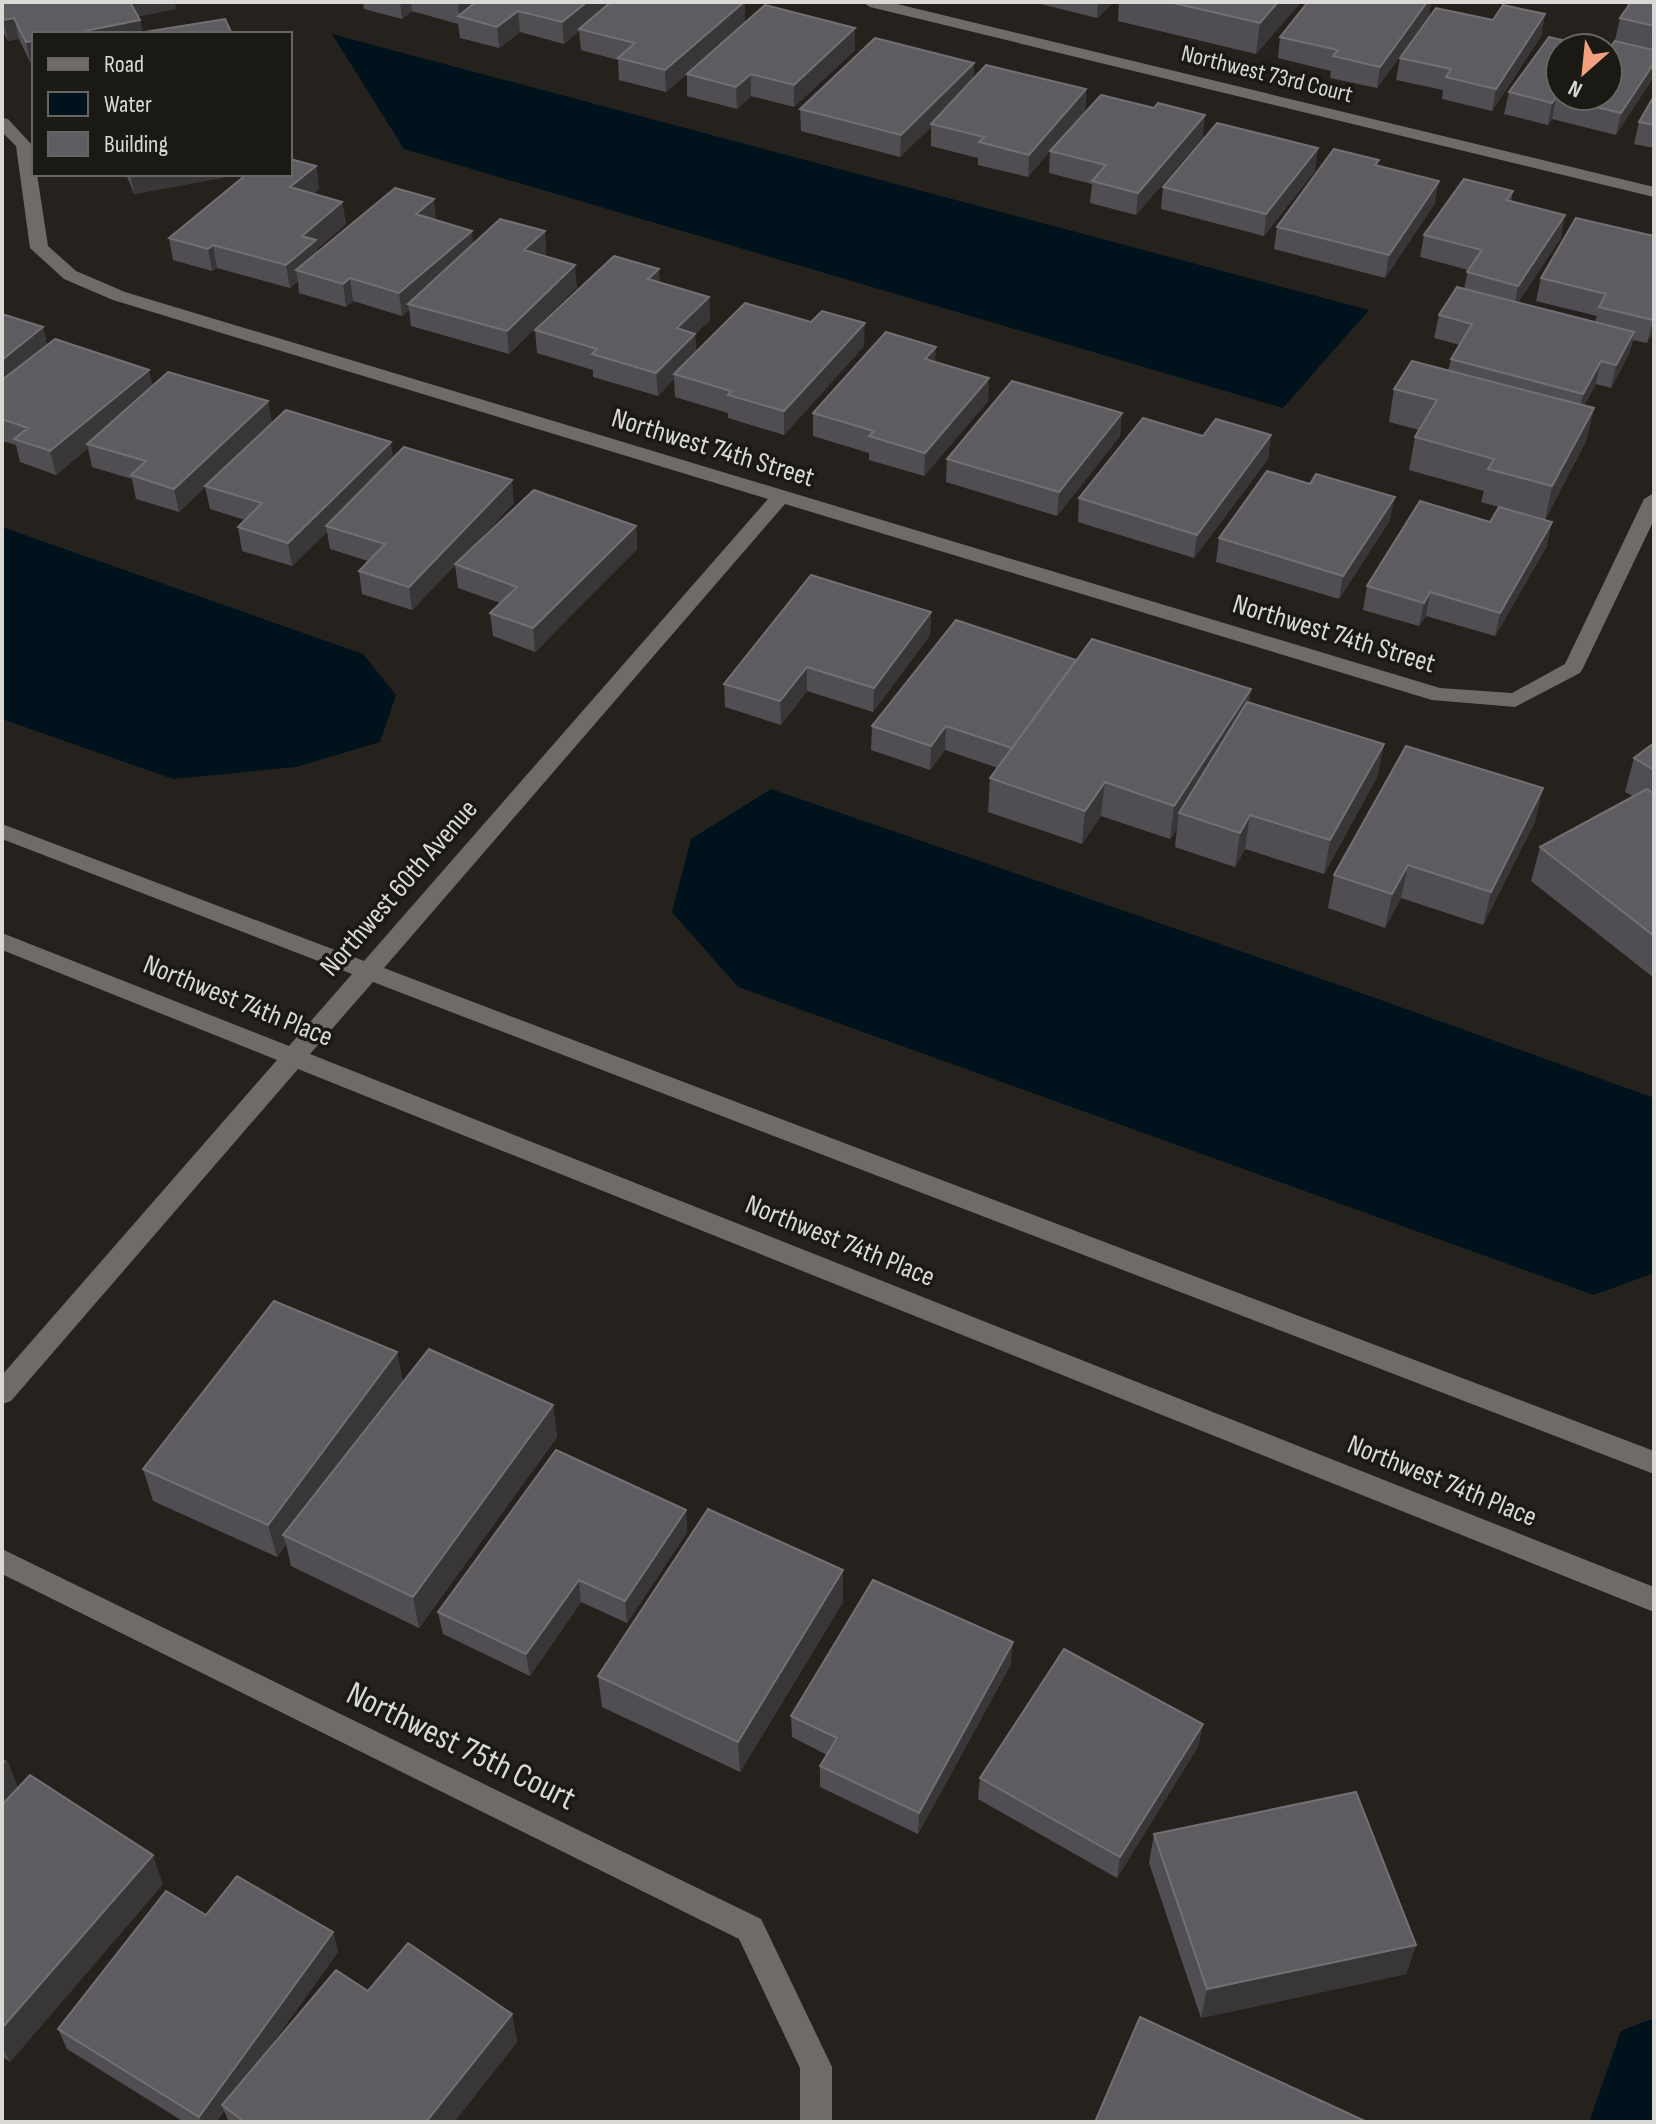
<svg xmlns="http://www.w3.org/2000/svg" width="1656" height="2124" font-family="'Sofia Sans Condensed',sans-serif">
	<rect width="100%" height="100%" fill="#25221e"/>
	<path fill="#00121b" d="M 332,34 L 1369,310 L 1283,408 L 404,149 Z
		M 2,527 L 363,654 L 396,695 L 380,742 L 296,767 L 173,779 L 2,719 Z
		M 771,789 L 1339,985 L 1654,1098 L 1654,1273 L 1594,1295 L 738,987 L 672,912 L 691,839 Z"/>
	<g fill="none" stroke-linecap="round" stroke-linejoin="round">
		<path fill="#00121b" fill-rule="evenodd" d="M 1654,2018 L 1654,2122 L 1589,2122 L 1621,2031 Z"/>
		<path fill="#6f6c67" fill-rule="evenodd" d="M 862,2 L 889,2 L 1654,187 L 1654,197 L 870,7 Z
			M 2,118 L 8,119 L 32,145 L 34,174 L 37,174 L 48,246 L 76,271 L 125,292 L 1440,688 L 1512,693 L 1565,664 L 1644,499 L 1654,493 L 1654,520 L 1583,668 L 1580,673 L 1515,707 L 1432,700 L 785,504 L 384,968 L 1654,1451 L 1654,1474 L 373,982 L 310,1054 L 1654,1587 L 1654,1612 L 298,1069 L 11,1401 L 2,1404 L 2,1375 L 277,1060 L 2,950 L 2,933 L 289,1046 L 352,974 L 2,839 L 2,824 L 364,961 L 768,499 L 113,300 L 64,279 L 30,248 L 16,146 L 2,132 Z
			M 2,1549 L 761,1919 L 832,2067 L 832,2122 L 800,2122 L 800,2068 L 739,1939 L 2,1574 Z"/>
	</g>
	<path fill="#504e53" d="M 2,2 L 176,9 L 138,16 L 140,20 L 142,32 L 34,34 L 31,64 L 19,39 L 8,41 L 2,29 Z
		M 363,2 L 745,2 L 745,23 L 855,28 L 855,50 L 794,107 L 751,96 L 737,109 L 687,96 L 687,74 L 666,92 L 619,80 L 618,60 L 581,50 L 579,31 L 564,44 L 520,32 L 499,48 L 460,38 L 458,24 L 412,11 L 402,19 L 364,9 Z
		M 1033,2 L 1113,2 L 1097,18 Z
		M 1119,2 L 1301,2 L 1256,54 L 1118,21 Z
		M 1308,2 L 1431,2 L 1429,17 L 1377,88 L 1330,78 L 1331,71 L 1278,58 L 1280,37 Z
		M 1654,2 L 1654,49 L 1615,40 L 1620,18 Z
		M 1545,14 L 1541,36 L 1492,111 L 1442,99 L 1443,90 L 1396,80 L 1400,58 L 1493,20 Z
		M 1654,50 L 1616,135 L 1552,119 L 1548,125 L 1504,114 L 1509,92 L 1560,96 Z
		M 974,63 L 973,79 L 1086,89 L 1085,111 L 1060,140 L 1203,137 L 1136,215 L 1090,203 L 1092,184 L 1049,173 L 1050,151 L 1028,177 L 978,165 L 978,158 L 931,146 L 931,127 L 900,157 L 801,131 L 800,109 Z
		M 1654,96 L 1654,148 L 1634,144 L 1639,122 Z
		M 316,166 L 319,188 L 313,194 L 342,202 L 346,224 L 317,249 L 318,252 L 436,220 L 473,244 L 545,231 L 546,253 L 544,256 L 577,287 L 509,354 L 411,326 L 409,310 L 402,316 L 353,301 L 346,307 L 299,293 L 298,281 L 290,288 L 217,268 L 212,271 L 173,260 L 169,238 Z
		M 1378,166 L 1435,203 L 1385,278 L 1274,249 L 1277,227 Z
		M 1315,171 L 1264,236 L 1161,209 L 1163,187 Z
		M 126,174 L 242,174 L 134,194 Z
		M 1513,191 L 1511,201 L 1561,238 L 1518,302 L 1595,322 L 1597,316 L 1536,301 L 1541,278 L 1654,236 L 1654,330 L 1647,343 L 1633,340 L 1629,354 L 1611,388 L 1596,384 L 1584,405 L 1594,408 L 1586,441 L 1545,520 L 1481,502 L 1484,491 L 1409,470 L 1415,437 L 1419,430 L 1389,422 L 1394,389 L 1448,371 L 1451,359 L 1460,345 L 1434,338 L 1439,315 L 1464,289 L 1468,270 L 1420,257 L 1424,235 Z
		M 659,269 L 659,282 L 709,297 L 710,320 L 695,334 L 696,352 L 864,346 L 784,435 L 728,418 L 728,413 L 675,397 L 674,379 L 658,396 L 593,377 L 593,370 L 537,353 L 535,330 Z
		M 2,314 L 43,327 L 47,345 L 153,386 L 268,401 L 272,424 L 393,458 L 514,503 L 462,558 L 636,526 L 637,549 L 535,652 L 493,636 L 490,613 L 500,603 L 458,588 L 455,565 L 412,610 L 362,594 L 359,571 L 368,561 L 330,549 L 327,532 L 292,566 L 242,551 L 238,527 L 245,520 L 210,509 L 205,487 L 179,512 L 136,499 L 132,479 L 92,467 L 88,448 L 56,475 L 20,462 L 16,445 L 2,441 Z
		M 935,362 L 988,401 L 924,476 L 869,460 L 869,453 L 813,436 L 813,413 Z
		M 1271,435 L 1268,459 L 1194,558 L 1078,522 L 1079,498 L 1203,436 Z
		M 1120,436 L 1057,516 L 946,482 L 947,459 Z
		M 1390,520 L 1339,599 L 1216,562 L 1219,538 Z
		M 1547,546 L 1495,636 L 1426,616 L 1419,626 L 1363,610 L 1367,586 Z
		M 931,612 L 930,635 L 873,712 L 807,691 L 781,725 L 725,707 L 724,684 Z
		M 1076,660 L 1251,689 L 1249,702 L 1384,744 L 1377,777 L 1324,874 L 1245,849 L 1235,867 L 1175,847 L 1177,829 L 1170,839 L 1101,816 L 1082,844 L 988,812 L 990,778 L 998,768 L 945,750 L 930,770 L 871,750 L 872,726 Z
		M 1654,743 L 1654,978 L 1531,881 L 1540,847 L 1633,796 L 1625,792 L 1634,758 Z
		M 1535,822 L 1483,925 L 1401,898 L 1385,928 L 1328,908 L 1334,875 Z
		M 397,1352 L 403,1383 L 553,1405 L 557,1437 L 419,1628 L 291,1566 L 286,1544 L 277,1557 L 153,1501 L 143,1469 Z
		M 686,1510 L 687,1532 L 627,1623 L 581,1602 L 530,1676 L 443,1634 L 438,1612 Z
		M 843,1570 L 843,1602 L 740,1772 L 602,1707 L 598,1676 Z
		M 1011,1664 L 918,1834 L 820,1787 L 820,1766 L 827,1755 L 792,1737 L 791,1716 Z
		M 1199,1745 L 1117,1878 L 978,1799 L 980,1778 Z
		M 2,1758 L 7,1761 L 18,1788 L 163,1884 L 10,2062 L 2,2056 Z
		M 1154,1834 L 1416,1945 L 1406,1974 L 1201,2018 L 1149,1863 Z
		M 206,1915 L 333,1932 L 338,1952 L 264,2055 L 368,1991 L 512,2014 L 517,2042 L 454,2122 L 229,2122 L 224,2111 L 216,2122 L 184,2122 L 67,2049 L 58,2029 Z"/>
	<path fill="#393638" d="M 128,2 L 175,2 L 176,9 L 131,18 Z
		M 400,2 L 411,2 L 412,11 L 402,19 Z
		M 458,2 L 488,2 L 459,16 Z
		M 587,2 L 614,2 L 579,29 L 579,31 L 564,44 L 562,22 Z
		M 745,2 L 745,23 L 666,92 L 665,70 Z
		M 1098,2 L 1113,2 L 1097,18 Z
		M 1278,2 L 1301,2 L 1256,54 L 1260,23 Z
		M 1427,2 L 1431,2 L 1429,17 L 1377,88 L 1380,67 Z
		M 518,11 L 520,32 L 499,48 L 497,27 Z
		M 1545,14 L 1541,36 L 1492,111 L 1496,89 Z
		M 14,18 L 19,39 L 8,41 L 3,20 Z
		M 140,20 L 143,34 L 70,34 Z
		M 855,28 L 855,50 L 794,107 L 794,85 Z
		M 34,41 L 34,64 L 31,64 L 26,42 Z
		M 974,63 L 973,85 L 931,124 L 931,127 L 900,157 L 901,135 Z
		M 1654,63 L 1654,77 L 1616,135 L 1621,113 Z
		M 751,74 L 751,96 L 737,109 L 736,87 Z
		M 1086,89 L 1085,111 L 1028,177 L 1029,155 Z
		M 1556,97 L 1552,119 L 1548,125 L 1552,103 Z
		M 1205,115 L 1203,137 L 1136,215 L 1138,193 Z
		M 1318,148 L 1315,171 L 1264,236 L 1266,214 Z
		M 316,166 L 319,188 L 294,210 L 290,187 Z
		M 130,174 L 242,174 L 134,194 Z
		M 1439,181 L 1435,203 L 1385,278 L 1389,255 Z
		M 434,199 L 436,221 L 416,214 Z
		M 342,202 L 346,224 L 317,249 L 319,262 L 296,270 L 298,281 L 290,288 L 286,265 L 302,236 Z
		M 1565,215 L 1561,238 L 1514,309 L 1518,286 Z
		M 472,231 L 474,253 L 408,304 L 409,310 L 402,316 L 399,293 Z
		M 545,231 L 546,253 L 526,273 L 524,250 Z
		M 213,245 L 217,268 L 212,271 L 208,249 Z
		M 575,265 L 577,287 L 509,354 L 507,331 Z
		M 659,269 L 660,292 L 648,279 Z
		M 350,278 L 353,301 L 346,307 L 343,284 Z
		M 709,297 L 710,320 L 695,334 L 696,357 L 674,374 L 674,379 L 658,396 L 656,373 L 677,328 Z
		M 1654,318 L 1654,330 L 1647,343 L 1653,320 Z
		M 865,323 L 864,346 L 784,435 L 784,411 Z
		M 43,327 L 48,350 L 2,387 L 2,360 Z
		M 1634,332 L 1629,354 L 1611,388 L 1616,365 Z
		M 936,347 L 935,370 L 925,359 Z
		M 1601,361 L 1596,384 L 1578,417 L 1583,394 Z
		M 149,370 L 154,393 L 87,444 L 88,448 L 56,475 L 50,451 Z
		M 989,378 L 988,401 L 924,476 L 925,453 Z
		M 268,401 L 272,424 L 179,512 L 174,489 Z
		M 1594,408 L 1586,441 L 1545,520 L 1552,486 Z
		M 1122,413 L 1120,436 L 1057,516 L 1059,492 Z
		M 1271,435 L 1268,459 L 1194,558 L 1197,535 Z
		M 391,442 L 394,465 L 326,526 L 327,532 L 292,566 L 288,543 Z
		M 512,480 L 514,503 L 412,610 L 409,587 Z
		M 1395,497 L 1390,520 L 1339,599 L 1343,576 Z
		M 1552,522 L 1547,546 L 1495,636 L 1500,613 Z
		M 636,526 L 637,549 L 535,652 L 533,628 Z
		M 1430,592 L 1426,616 L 1419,626 L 1424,603 Z
		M 931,612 L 930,635 L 873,712 L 874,688 Z
		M 807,667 L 807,691 L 781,725 L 780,701 Z
		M 1251,689 L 1246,723 L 1179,813 L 1177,829 L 1170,839 L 1174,806 Z
		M 946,726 L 945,750 L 930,770 L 931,746 Z
		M 1384,744 L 1377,777 L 1324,874 L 1330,840 Z
		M 1105,782 L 1101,816 L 1082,844 L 1085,811 Z
		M 1543,788 L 1535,822 L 1483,925 L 1491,892 Z
		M 1250,815 L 1245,849 L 1235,867 L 1240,833 Z
		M 1408,865 L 1401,898 L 1385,928 L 1392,894 Z
		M 397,1352 L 403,1385 L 283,1535 L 286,1544 L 277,1557 L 268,1525 Z
		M 553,1405 L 557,1437 L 419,1628 L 413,1597 Z
		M 686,1510 L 687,1532 L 627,1623 L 625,1601 Z
		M 843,1570 L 843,1602 L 740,1772 L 738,1742 Z
		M 579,1580 L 581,1602 L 530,1676 L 526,1654 Z
		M 1013,1642 L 1011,1664 L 918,1834 L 919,1813 Z
		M 1203,1724 L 1199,1745 L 1117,1878 L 1120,1857 Z
		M 7,1761 L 20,1792 L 2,1810 L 2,1766 Z
		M 153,1855 L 163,1884 L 10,2062 L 2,2046 L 2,2028 Z
		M 333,1932 L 338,1952 L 226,2108 L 222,2105 L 224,2111 L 216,2122 L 201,2122 L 199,2117 Z
		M 1416,1945 L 1406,1974 L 1201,2018 L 1207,1989 Z
		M 512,2014 L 517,2042 L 454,2122 L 426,2122 Z"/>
	<path fill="#5f5c61" stroke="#727073" stroke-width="2" d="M 2,2 L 130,2 L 140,20 L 70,34 L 34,34 L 34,41 L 26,42 L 14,18 L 3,20 Z
		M 476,2 L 587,2 L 562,22 L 518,11 L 497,27 L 458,16 Z
		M 611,2 L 744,2 L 665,70 L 618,58 L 635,43 L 579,29 Z
		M 1169,2 L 1278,2 L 1260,23 Z
		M 1308,2 L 1427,2 L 1380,67 L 1333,56 L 1338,50 L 1280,37 Z
		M 1631,2 L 1654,2 L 1654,26 L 1620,18 Z
		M 765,5 L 855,28 L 794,85 L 751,74 L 736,87 L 687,74 Z
		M 1503,5 L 1545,14 L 1496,89 L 1446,77 L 1451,69 L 1400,58 L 1436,8 L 1493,20 Z
		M 225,19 L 232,34 L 132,34 Z
		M 1549,37 L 1596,48 L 1560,48 L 1560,96 L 1608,96 L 1608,51 L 1615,41 L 1654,50 L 1654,63 L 1621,113 L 1556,97 L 1552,103 L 1509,92 Z
		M 875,38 L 974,63 L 901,135 L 800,109 Z
		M 986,65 L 1086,89 L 1029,155 L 979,142 L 984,137 L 931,124 Z
		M 1101,95 L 1154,108 L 1158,103 L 1205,115 L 1138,193 L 1092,181 L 1106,165 L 1050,151 Z
		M 1654,96 L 1654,125 L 1639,122 Z
		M 1217,123 L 1318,148 L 1266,214 L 1163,187 Z
		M 1334,149 L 1379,160 L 1375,165 L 1439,181 L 1389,255 L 1277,227 Z
		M 290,159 L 316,166 L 290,187 L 342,202 L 302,236 L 316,240 L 286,265 L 213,245 L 208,249 L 169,238 L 247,174 L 290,174 Z
		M 1464,179 L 1513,191 L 1506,200 L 1565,215 L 1518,286 L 1467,272 L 1482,250 L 1424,235 Z
		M 395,188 L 434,199 L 416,214 L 472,231 L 399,293 L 350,278 L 343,284 L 296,270 Z
		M 1576,218 L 1654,236 L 1654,318 L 1653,320 L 1599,307 L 1606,294 L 1541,278 Z
		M 500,219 L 545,231 L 524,250 L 575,265 L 507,331 L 408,304 Z
		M 614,256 L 659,269 L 648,279 L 709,297 L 677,328 L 695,334 L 656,373 L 592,354 L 597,349 L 535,330 Z
		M 1457,287 L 1634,332 L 1616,365 L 1601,361 L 1583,394 L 1451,359 L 1472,324 L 1439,315 Z
		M 745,303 L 811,322 L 822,311 L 865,323 L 784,411 L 728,395 L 731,391 L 674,374 Z
		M 2,314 L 43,327 L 2,360 Z
		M 886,332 L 936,347 L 925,359 L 989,378 L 925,453 L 869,436 L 874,431 L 813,413 Z
		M 55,339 L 149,370 L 50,451 L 14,439 L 28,428 L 2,419 L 2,380 Z
		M 1412,361 L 1594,408 L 1552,486 L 1488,469 L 1494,459 L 1415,437 L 1437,400 L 1394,389 Z
		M 168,372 L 268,401 L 174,489 L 131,475 L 146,461 L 87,444 Z
		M 1012,381 L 1122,413 L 1059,492 L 947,459 Z
		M 286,410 L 391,442 L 288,543 L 238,527 L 262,503 L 205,486 Z
		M 1143,418 L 1203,436 L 1216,419 L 1271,435 L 1197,535 L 1079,498 Z
		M 404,447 L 512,480 L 409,587 L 359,571 L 385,544 L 326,526 Z
		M 1267,471 L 1310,484 L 1316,474 L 1395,497 L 1343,576 L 1219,538 Z
		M 534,490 L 636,526 L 533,628 L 490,613 L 517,587 L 455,564 Z
		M 1420,501 L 1490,522 L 1499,507 L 1552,522 L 1500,613 L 1430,592 L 1424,603 L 1367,586 Z
		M 811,575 L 931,612 L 874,688 L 807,667 L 780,701 L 724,684 Z
		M 956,620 L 1076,660 L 1012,748 L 946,726 L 931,746 L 872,726 Z
		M 1092,639 L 1251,689 L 1174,806 L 1105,782 L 1085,811 L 990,778 Z
		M 1247,702 L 1384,744 L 1330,840 L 1250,815 L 1240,833 L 1179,813 Z
		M 1654,743 L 1654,770 L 1634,758 Z
		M 1406,746 L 1543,788 L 1491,892 L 1408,865 L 1392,894 L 1334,875 Z
		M 1647,789 L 1654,794 L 1654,936 L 1540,847 Z
		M 274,1301 L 397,1352 L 268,1525 L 143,1469 Z
		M 429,1349 L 553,1405 L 413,1597 L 283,1535 Z
		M 556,1450 L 686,1510 L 625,1601 L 579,1580 L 526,1654 L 438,1612 Z
		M 708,1509 L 843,1570 L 738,1742 L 598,1676 Z
		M 873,1580 L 1013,1642 L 919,1813 L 820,1766 L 837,1738 L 791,1716 Z
		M 1064,1649 L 1203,1724 L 1120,1857 L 980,1778 Z
		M 30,1775 L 153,1855 L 2,2028 L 2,1805 Z
		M 1356,1792 L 1416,1945 L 1207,1989 L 1154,1834 Z
		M 237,1876 L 333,1932 L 199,2117 L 58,2029 L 166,1891 L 206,1915 Z
		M 408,1943 L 512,2014 L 426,2122 L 245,2122 L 222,2105 L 336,1970 L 368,1991 Z
		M 1140,2017 L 1367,2122 L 1095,2122 Z"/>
	<g text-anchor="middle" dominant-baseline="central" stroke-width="7" stroke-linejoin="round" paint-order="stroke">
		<g font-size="24" fill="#dad9d6" stroke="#1b1914">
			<text transform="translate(1267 74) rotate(14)">Northwest 73rd Court</text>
		</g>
		<g font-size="28" fill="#dad9d6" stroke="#1b1914">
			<text transform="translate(713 448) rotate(17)">Northwest 74th Street</text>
			<text transform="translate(1334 634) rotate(17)">Northwest 74th Street</text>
			<text transform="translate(399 888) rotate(-49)">Northwest 60th Avenue</text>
			<text transform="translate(238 1001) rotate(22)">Northwest 74th Place</text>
			<text transform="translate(840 1241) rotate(22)">Northwest 74th Place</text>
			<text transform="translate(1442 1481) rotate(22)">Northwest 74th Place</text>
		</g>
		<g font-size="34" fill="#dad9d6" stroke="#1b1914">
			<text transform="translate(461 1746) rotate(26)">Northwest 75th Court</text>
		</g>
	</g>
	<rect width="1656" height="2124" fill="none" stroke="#dad9d6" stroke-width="8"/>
	<rect x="32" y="32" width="260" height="144" fill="#1b1914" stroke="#676662" stroke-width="2"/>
	<rect x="48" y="58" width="40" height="12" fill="#6f6c67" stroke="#676662" stroke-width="2"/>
	<text x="104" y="72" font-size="24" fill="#dad9d6">Road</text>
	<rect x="48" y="92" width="40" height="24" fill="#00121b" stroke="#676662" stroke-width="2"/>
	<text x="104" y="112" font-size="24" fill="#dad9d6">Water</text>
	<rect x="48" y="132" width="40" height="24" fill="#5f5c61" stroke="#676662" stroke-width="2"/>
	<text x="104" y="152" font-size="24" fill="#dad9d6">Building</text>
	<g transform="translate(1584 72) rotate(207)"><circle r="38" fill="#1b1914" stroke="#676662" stroke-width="2"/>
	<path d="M0-6L14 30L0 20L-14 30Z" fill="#f2a17e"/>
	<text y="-12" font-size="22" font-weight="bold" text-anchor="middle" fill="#dad9d6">N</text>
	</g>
</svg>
